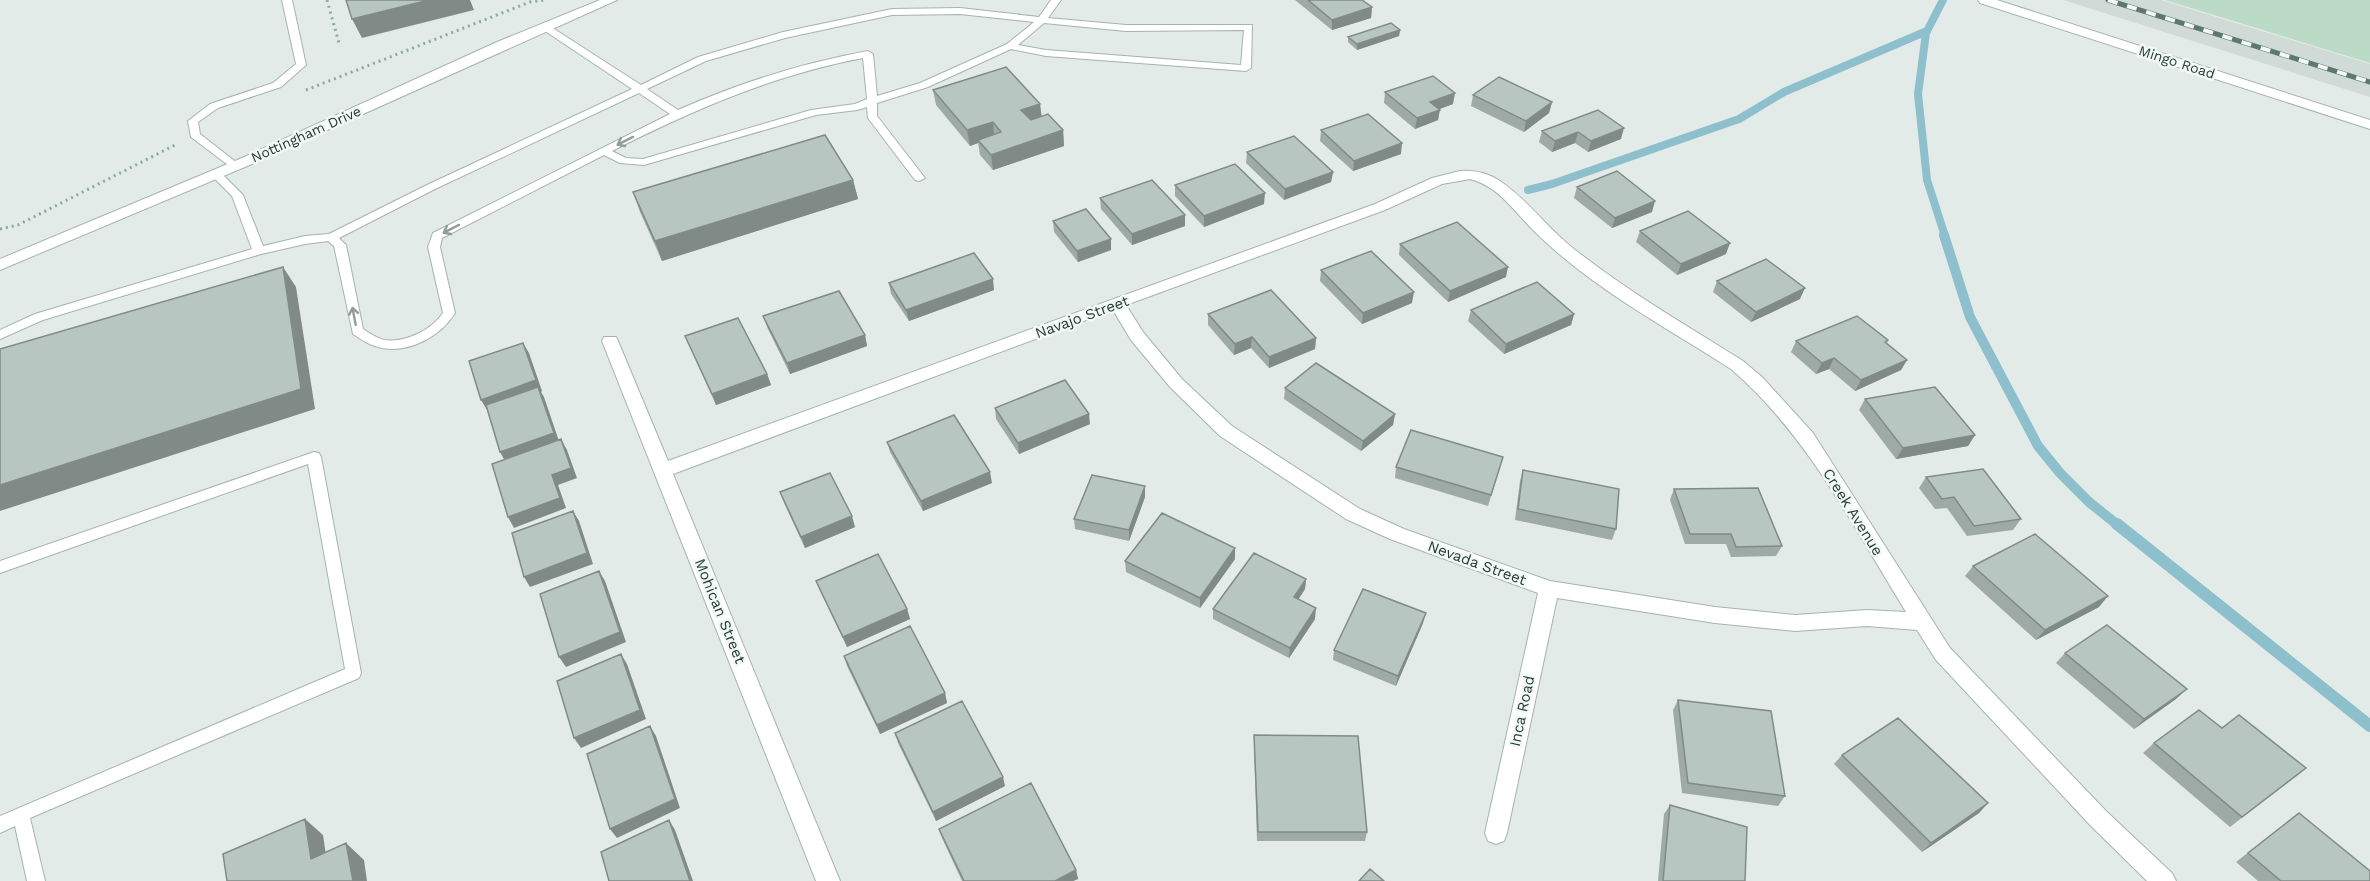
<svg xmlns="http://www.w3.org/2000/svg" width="2370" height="881" font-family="'Work Sans',sans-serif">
	<rect width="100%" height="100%" fill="#e2ebe8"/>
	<path fill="#d0dbd7" d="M 2063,0 L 2161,0 L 2370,64 L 2370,97 Z"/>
	<path fill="#bcdbc6" d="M 2165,0 L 2370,0 L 2370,63 Z"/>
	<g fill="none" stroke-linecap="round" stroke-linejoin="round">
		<path stroke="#8dbfcd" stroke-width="8" d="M 1943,0 L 1926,33 L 1918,94 L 1927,180 L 1945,236
			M 1528,190 L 1552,184 L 1739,119 L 1784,92 L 1927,31"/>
		<path stroke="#8dbfcd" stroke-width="10" d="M 1944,235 L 1970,317 L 2038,446 L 2060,473 L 2089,502 L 2119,526"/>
		<path stroke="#8dbfcd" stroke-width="12" d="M 2117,524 L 2370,726"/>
		<defs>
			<path id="service" d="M 282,0 L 292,0 L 306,65 L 281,87 L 218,108 L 198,122 L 200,134 L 241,166 L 240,168 L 232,168 L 191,137 L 188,121 L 210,104 L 273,83 L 296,64 Z
				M 1051,0 L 1061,0 L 1048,18 L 1126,25 L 1252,25 L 1251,68 L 1246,71 L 1046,56 L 1011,49 L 928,87 L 877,103 L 877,116 L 925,178 L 919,181 L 915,180 L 868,118 L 867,107 L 857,110 L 816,115 L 644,165 L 620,163 L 604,155 L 442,238 L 440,247 L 455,313 C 441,336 410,353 382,348 C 371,346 362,340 353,334 L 334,246 L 328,241 L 305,244 L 261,254 L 43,320 L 0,339 L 0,330 L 35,314 L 252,249 L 232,196 L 212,176 L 212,172 L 220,172 L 243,195 L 263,246 L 305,236 L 329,234 L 427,185 L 632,89 L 542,29 L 542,25 L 548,25 L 641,85 L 698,57 L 783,32 L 892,9 L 960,8 L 1039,17 ZM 960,14 L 1034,22 L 1007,44 L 920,83 L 877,96 L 873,54 L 868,51 C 802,63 739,83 678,110 L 647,89 L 706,61 L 785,38 L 892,15 ZM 1044,23 L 1126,31 L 1244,30 L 1241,65 L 1046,50 L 1018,45 ZM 863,58 L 867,99 L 855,104 L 811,110 L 643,159 L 626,158 L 612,151 C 693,110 773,75 863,58 ZM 639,93 L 670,114 L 433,233 L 428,247 L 443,313 C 431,330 406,343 384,340 C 377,338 369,333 363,329 L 346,245 L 339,238 L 435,189 Z
				M 314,452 L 319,453 L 321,457 L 361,673 L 359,678 L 30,818 L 45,881 L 27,881 L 15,826 L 0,833 L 0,816 L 345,669 L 308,464 L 0,573 L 0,561 Z"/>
			<path id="minor" d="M 1460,171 C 1474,170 1488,173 1500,181 C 1527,199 1548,229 1574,249 C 1627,291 1686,325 1743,361 L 1762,377 L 1813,433 L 1950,648 L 2107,812 L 2172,873 L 2176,881 L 2147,881 L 2091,826 L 1936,660 L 1917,630 L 1867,626 L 1795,631 L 1715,623 L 1557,598 L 1507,833 L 1504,841 L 1496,844 L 1488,841 L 1485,833 L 1538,593 L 1390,539 L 1346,519 L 1220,436 L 1170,387 L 1131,340 L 1113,310 L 673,474 L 840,881 L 816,881 L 602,341 L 604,337 L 616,337 L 618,341 L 668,461 L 1375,204 L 1432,178 ZM 1470,179 C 1498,186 1514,211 1533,230 C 1590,287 1664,326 1731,369 C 1807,434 1854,528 1906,612 L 1867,610 L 1795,615 L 1715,607 L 1550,581 L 1404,529 L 1360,509 L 1232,426 L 1182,379 L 1143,332 L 1126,305 L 1385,210 L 1442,184 Z"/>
			<path id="tertiary" d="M 600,0 L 617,0 L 252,164 L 0,270 L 0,259 L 242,158 L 497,42 Z
				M 1978,0 L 1997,0 L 2370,120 L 2370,129 L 1980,3 Z"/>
		</defs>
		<use href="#service" stroke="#a5b3af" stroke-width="2"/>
		<use href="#minor" stroke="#a5b3af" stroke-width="2"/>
		<use href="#tertiary" stroke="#a5b3af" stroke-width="2"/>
		<path stroke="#84ada3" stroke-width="3" stroke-dasharray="2 4" stroke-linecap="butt" d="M 327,0 L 339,43
			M 306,90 L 530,2 L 545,0
			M 0,229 L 18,225 L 177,144"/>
		<use href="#service" fill="#fff" fill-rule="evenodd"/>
		<use href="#minor" fill="#fff" fill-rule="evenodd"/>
		<use href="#tertiary" fill="#fff" fill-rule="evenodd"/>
		<defs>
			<path id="rail" d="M 2108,0 L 2370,82"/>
		</defs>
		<use href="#rail" stroke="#5d7771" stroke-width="5"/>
		<use href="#rail" stroke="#f2f8f5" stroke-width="4" stroke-dasharray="10" stroke-linecap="butt"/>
	</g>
	<path fill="#9daaa6" d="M 1295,0 L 1362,0 L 1372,7 L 1371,18 L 1332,30 Z
		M 1400,30 L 1399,36 L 1357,50 L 1348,42 L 1348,37 Z
		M 933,90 L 1040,104 L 1041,117 L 1063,130 L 1064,146 L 993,170 L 980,155 L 978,143 L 970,146 L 936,105 Z
		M 1385,92 L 1453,104 L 1439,109 L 1438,120 L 1415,129 L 1384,103 Z
		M 1473,95 L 1552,102 L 1549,113 L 1524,132 L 1471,106 Z
		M 1598,110 L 1621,139 L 1588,152 L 1575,143 L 1552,152 L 1539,142 L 1542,131 Z
		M 1321,130 L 1401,154 L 1353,171 L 1320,141 Z
		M 1247,152 L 1333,172 L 1331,182 L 1284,200 L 1246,163 Z
		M 853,180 L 858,199 L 662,261 L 640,212 L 633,192 Z
		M 1175,185 L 1264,204 L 1204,227 L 1175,196 Z
		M 1577,187 L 1652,212 L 1612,228 L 1574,198 Z
		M 1100,198 L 1185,226 L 1132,245 L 1101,209 Z
		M 1053,221 L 1111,250 L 1078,262 L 1054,232 Z
		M 1640,231 L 1726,254 L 1677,275 L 1636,242 Z
		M 1400,244 L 1506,277 L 1448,302 L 1399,255 Z
		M 1321,270 L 1412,303 L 1362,324 L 1320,281 Z
		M 1717,281 L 1800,299 L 1751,322 L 1713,292 Z
		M 889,283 L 994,290 L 909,321 L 891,294 Z
		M 1471,310 L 1574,314 L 1571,325 L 1504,354 L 1468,321 Z
		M 1208,314 L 1316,338 L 1315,349 L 1269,368 L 1251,348 L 1234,355 L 1208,325 Z
		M 763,316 L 865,335 L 867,346 L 790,374 L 767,327 Z
		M 685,336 L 767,374 L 771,385 L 716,405 Z
		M 1888,340 L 1887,343 L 1907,360 L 1901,370 L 1855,391 L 1829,369 L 1816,374 L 1791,352 L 1796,341 Z
		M 1285,388 L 1395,414 L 1393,425 L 1361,451 L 1284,399 Z
		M 1865,399 L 1975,435 L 1968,446 L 1896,459 L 1859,410 Z
		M 995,408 L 1090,424 L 1019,454 L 996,419 Z
		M 887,442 L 992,483 L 923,511 L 890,452 Z
		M 1396,467 L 1500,467 L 1488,506 L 1395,478 Z
		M 1523,470 L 1616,529 L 1612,540 L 1515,520 L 1520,481 Z
		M 1926,477 L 2021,519 L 2013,530 L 1967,536 L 1947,508 L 1935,509 L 1919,488 Z
		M 1145,486 L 1145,497 L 1129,541 L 1075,529 L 1074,519 Z
		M 1674,489 L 1782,546 L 1776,556 L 1731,557 L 1726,544 L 1685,544 L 1670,500 Z
		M 780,492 L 855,527 L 805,548 L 784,503 Z
		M 1235,548 L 1235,559 L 1200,608 L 1126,572 L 1125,561 Z
		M 1973,566 L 2099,607 L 2036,640 L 1965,576 Z
		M 1306,579 L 1305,589 L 1298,599 L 1315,619 L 1289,658 L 1213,619 L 1213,609 Z
		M 816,581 L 907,609 L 910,619 L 847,647 L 820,591 Z
		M 1423,623 L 1396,686 L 1333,660 L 1334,650 Z
		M 2065,653 L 2176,699 L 2134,729 L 2056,663 Z
		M 844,656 L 945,693 L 947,703 L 880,734 L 847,666 Z
		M 1678,700 L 1785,796 L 1778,806 L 1682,793 L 1673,710 Z
		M 895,733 L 1005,786 L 936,821 L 898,743 Z
		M 1254,735 L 1367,832 L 1365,841 L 1257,841 L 1254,745 Z
		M 2154,743 L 2306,768 L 2230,827 L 2143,753 Z
		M 1842,755 L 1988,803 L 1979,813 L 1922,852 L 1834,764 Z
		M 1670,805 L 1745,881 L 1658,881 L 1664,814 Z
		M 2299,813 L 2370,881 L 2258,881 L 2236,862 Z
		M 939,829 L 1076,870 L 1078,879 L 1073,881 L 962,881 L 942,838 Z"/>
	<path fill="#808b87" d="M 429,0 L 470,0 L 474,10 L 362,38 L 352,19 Z
		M 1372,7 L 1371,18 L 1332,30 L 1332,20 Z
		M 1400,30 L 1399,36 L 1357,50 L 1357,44 Z
		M 1455,93 L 1453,104 L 1429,113 L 1430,102 Z
		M 1552,102 L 1549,113 L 1524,132 L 1526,121 Z
		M 1040,104 L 1042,119 L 1023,125 L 1021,110 Z
		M 1440,110 L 1438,120 L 1415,129 L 1417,118 Z
		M 993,122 L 994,137 L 978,140 L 978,143 L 970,146 L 967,130 Z
		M 1624,128 L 1621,139 L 1588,152 L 1591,141 Z
		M 1063,130 L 1064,146 L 993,170 L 991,155 Z
		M 1578,132 L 1575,143 L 1552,152 L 1555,141 Z
		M 1402,143 L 1401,154 L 1353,171 L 1354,161 Z
		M 1333,172 L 1331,182 L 1284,200 L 1285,189 Z
		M 853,180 L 858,199 L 662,261 L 655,241 Z
		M 1265,193 L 1264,204 L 1204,227 L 1204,216 Z
		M 1655,201 L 1652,212 L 1612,228 L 1615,218 Z
		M 1185,215 L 1185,226 L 1132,245 L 1132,234 Z
		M 1111,239 L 1111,250 L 1078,262 L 1077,251 Z
		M 1730,243 L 1726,254 L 1677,275 L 1681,264 Z
		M 283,267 L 296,287 L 315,409 L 0,511 L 0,485 Z
		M 1508,267 L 1506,277 L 1448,302 L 1450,291 Z
		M 993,279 L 994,290 L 909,321 L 906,310 Z
		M 1805,288 L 1800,299 L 1751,322 L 1756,312 Z
		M 1414,292 L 1412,303 L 1362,324 L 1363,313 Z
		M 1574,314 L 1571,325 L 1504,354 L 1506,344 Z
		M 865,335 L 867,346 L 790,374 L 787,363 Z
		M 1252,337 L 1251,348 L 1234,355 L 1235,344 Z
		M 1316,338 L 1315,349 L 1269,368 L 1269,357 Z
		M 523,343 L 529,353 L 542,391 L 541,392 L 544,397 L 560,444 L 506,463 L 500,452 L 487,410 L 481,400 Z
		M 1834,358 L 1829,369 L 1816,374 L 1822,363 Z
		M 1907,360 L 1901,370 L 1855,391 L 1861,380 Z
		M 767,374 L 771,385 L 716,405 L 712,394 Z
		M 1089,414 L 1090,424 L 1019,454 L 1018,443 Z
		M 1395,414 L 1393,425 L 1361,451 L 1363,441 Z
		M 1975,435 L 1968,446 L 1896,459 L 1903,448 Z
		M 561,439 L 567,450 L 577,478 L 558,485 L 566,508 L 514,528 L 508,517 L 552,475 Z
		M 990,472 L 992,483 L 923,511 L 921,501 Z
		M 1145,486 L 1145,497 L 1129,541 L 1129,530 Z
		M 573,511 L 579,521 L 593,564 L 530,587 L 524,577 Z
		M 852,516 L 855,527 L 805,548 L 801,537 Z
		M 1235,548 L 1235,559 L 1200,608 L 1200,598 Z
		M 599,571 L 605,581 L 626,642 L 566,667 L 559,657 Z
		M 1306,579 L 1305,589 L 1293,608 L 1294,597 Z
		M 2108,596 L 2099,607 L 2036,640 L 2045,630 Z
		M 1316,608 L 1315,619 L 1289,658 L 1290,648 Z
		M 907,609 L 910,619 L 847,647 L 843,637 Z
		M 1426,613 L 1423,623 L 1396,686 L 1398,676 Z
		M 621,654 L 627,664 L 646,719 L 581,748 L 574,738 Z
		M 2187,689 L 2176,699 L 2134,729 L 2144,719 Z
		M 945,693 L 947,703 L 880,734 L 877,725 Z
		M 650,726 L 656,736 L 680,808 L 617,838 L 610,829 Z
		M 1003,777 L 1005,786 L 936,821 L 933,812 Z
		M 1988,803 L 1979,813 L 1922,852 L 1931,843 Z
		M 305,819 L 323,835 L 329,875 L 311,859 Z
		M 669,820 L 675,830 L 693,881 L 690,881 Z
		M 346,843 L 364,860 L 367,881 L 353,881 Z
		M 1076,870 L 1078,879 L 1073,881 L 1055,881 Z"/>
	<path fill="#b7c6c1" stroke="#808b87" stroke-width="1.5" d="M 346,0 L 429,0 L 352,19 Z
		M 1308,0 L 1362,0 L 1372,7 L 1332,20 Z
		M 1391,23 L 1400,30 L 1357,44 L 1348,37 Z
		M 1006,67 L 1040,104 L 1021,110 L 1031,120 L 1048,114 L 1063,130 L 991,155 L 978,140 L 1001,132 L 993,122 L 967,130 L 933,90 Z
		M 1433,76 L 1455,93 L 1430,102 L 1440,110 L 1417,118 L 1385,92 Z
		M 1499,77 L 1552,102 L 1526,121 L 1473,95 Z
		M 1598,110 L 1624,128 L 1591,141 L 1578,132 L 1555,141 L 1542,131 Z
		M 1368,114 L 1402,143 L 1354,161 L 1321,130 Z
		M 825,135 L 853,180 L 655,241 L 633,192 Z
		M 1294,136 L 1333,172 L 1285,189 L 1247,152 Z
		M 1235,164 L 1265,193 L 1204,216 L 1175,185 Z
		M 1617,171 L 1655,201 L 1615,218 L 1577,187 Z
		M 1152,180 L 1185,215 L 1132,234 L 1100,198 Z
		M 1086,209 L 1111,239 L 1077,251 L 1053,221 Z
		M 1688,211 L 1730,243 L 1681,264 L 1640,231 Z
		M 1457,222 L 1508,267 L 1450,291 L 1400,244 Z
		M 1371,251 L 1414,292 L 1363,313 L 1321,270 Z
		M 974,253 L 993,279 L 906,310 L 889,283 Z
		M 1766,259 L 1805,288 L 1756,312 L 1717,281 Z
		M 283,267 L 301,389 L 0,485 L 0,349 Z
		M 1537,282 L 1574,314 L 1506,344 L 1471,310 Z
		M 1271,290 L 1316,338 L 1269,357 L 1252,337 L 1235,344 L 1208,314 Z
		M 839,291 L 865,335 L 787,363 L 763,316 Z
		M 1857,316 L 1888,340 L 1885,342 L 1907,360 L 1861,380 L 1834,358 L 1822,363 L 1796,341 Z
		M 738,318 L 767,374 L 712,394 L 685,336 Z
		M 523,343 L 536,380 L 481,400 L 469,361 Z
		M 1316,363 L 1395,414 L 1363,441 L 1285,388 Z
		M 1065,380 L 1089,414 L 1018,443 L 995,408 Z
		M 538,387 L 554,433 L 500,452 L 486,405 Z
		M 1935,387 L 1975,435 L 1903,448 L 1865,399 Z
		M 954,415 L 990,472 L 921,501 L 887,442 Z
		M 1411,430 L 1503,457 L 1491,495 L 1396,467 Z
		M 561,439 L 571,468 L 552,475 L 560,498 L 508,517 L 492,464 Z
		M 1983,469 L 2021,519 L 1974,526 L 1954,497 L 1942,499 L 1926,477 Z
		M 1523,470 L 1619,489 L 1616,529 L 1518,509 Z
		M 830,473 L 852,516 L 801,537 L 780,492 Z
		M 1092,475 L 1145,486 L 1129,530 L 1074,519 Z
		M 1758,488 L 1782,546 L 1736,547 L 1731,534 L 1690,534 L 1674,489 Z
		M 573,511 L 587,553 L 524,577 L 512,533 Z
		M 1162,513 L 1235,548 L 1200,598 L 1125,561 Z
		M 2035,534 L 2108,596 L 2045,630 L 1973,566 Z
		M 1254,553 L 1306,579 L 1294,597 L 1316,608 L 1290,648 L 1213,609 Z
		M 878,554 L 907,609 L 843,637 L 816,581 Z
		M 599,571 L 620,632 L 559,657 L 540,594 Z
		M 1363,589 L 1426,613 L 1398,676 L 1334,650 Z
		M 2107,625 L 2187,689 L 2144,719 L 2065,653 Z
		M 910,626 L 945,693 L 877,725 L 844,656 Z
		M 621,654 L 640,710 L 574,738 L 557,681 Z
		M 1678,700 L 1771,711 L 1785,796 L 1688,783 Z
		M 962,701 L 1003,777 L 933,812 L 895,733 Z
		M 2199,710 L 2222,728 L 2239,715 L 2306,768 L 2242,817 L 2154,743 Z
		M 1898,718 L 1988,803 L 1931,843 L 1842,755 Z
		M 650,726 L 675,799 L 610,829 L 587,754 Z
		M 1254,735 L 1358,736 L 1367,832 L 1258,832 Z
		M 1031,783 L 1076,870 L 1055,881 L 964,881 L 939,829 Z
		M 1670,805 L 1747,827 L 1745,881 L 1663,881 Z
		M 2299,813 L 2370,871 L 2370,881 L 2281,881 L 2248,853 Z
		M 305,819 L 311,859 L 346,843 L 353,881 L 227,881 L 223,854 Z
		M 669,820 L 690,881 L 609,881 L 601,852 Z
		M 1370,869 L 1384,881 L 1359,881 Z"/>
	<defs><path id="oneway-shaft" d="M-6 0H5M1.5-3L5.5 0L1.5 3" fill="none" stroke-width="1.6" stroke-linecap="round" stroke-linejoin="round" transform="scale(1.5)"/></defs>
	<g stroke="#919d9a">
		<use href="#oneway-shaft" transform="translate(625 141) rotate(153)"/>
		<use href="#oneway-shaft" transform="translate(451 229) rotate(153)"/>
		<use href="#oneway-shaft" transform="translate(354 316) rotate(-101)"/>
	</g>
	<g text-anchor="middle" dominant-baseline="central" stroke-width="5" stroke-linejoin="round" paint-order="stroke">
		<g font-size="14" fill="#233b36" stroke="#f2f8f5">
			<text transform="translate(2177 62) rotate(18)">Mingo Road</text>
			<text transform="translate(306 134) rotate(-24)">Nottingham Drive</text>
		</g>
		<g font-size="15" fill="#233b36" stroke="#f2f8f5">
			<text transform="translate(1082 317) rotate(-20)">Navajo Street</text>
			<text transform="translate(1853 512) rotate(58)">Creek Avenue</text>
			<text transform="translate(1477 563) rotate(20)">Nevada Street</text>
			<text transform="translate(720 611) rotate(68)">Mohican Street</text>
			<text transform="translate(1522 711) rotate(-78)">Inca Road</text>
		</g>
	</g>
</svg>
